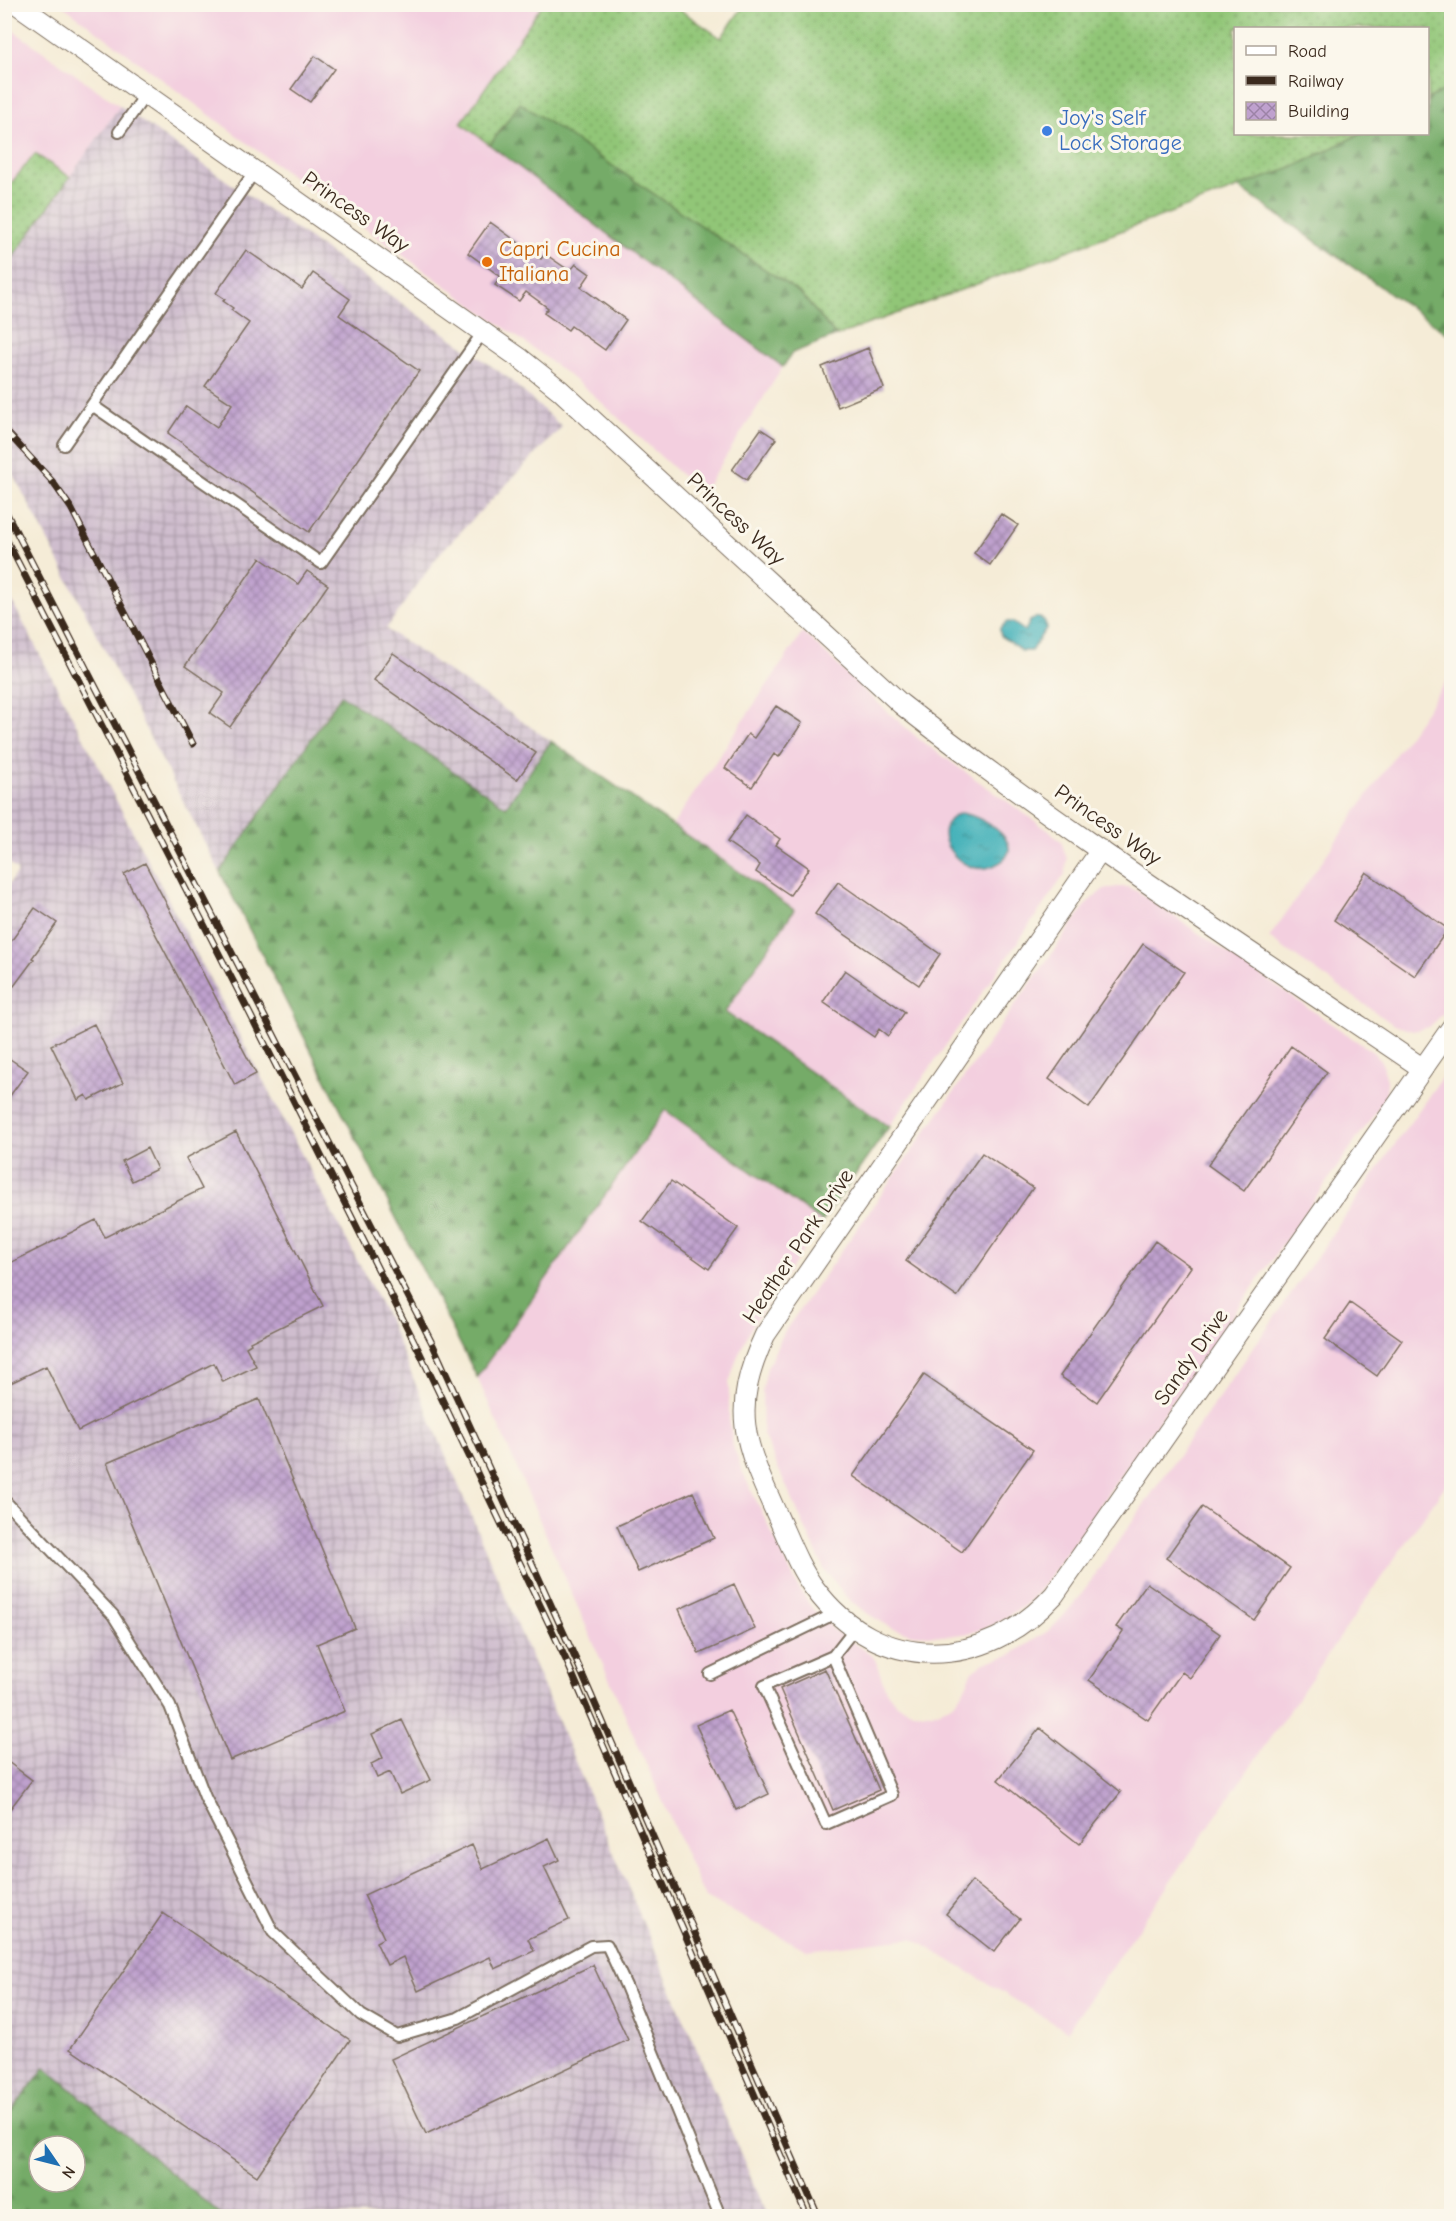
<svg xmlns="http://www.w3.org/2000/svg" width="1456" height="2221" font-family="'Comic Neue',sans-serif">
	<defs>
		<pattern id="industrial-grid" width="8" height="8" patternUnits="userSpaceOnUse" patternTransform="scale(1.5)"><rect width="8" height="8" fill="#cfbdce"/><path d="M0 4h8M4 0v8" fill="none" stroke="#a99aa7"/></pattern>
		<pattern id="grass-dots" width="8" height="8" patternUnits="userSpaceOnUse" patternTransform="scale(1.5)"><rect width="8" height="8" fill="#91c677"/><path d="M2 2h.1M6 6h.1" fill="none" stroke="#78a161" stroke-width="1.8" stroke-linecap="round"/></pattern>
		<pattern id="forest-firs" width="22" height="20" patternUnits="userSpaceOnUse" patternTransform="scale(1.5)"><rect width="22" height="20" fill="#74ab68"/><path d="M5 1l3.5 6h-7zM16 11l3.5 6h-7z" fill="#608b55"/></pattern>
		<pattern id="water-ripples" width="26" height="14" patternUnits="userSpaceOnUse" patternTransform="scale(1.5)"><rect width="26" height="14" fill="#3eafb7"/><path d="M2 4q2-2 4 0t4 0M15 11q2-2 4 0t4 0" fill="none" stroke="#358f94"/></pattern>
		<pattern id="building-cross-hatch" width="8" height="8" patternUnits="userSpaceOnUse" patternTransform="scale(1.5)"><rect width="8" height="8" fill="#bfa1ce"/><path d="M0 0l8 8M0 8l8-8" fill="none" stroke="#9c83a7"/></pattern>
	</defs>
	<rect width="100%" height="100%" fill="#fbf7ec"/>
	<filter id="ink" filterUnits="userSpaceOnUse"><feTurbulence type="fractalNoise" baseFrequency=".0167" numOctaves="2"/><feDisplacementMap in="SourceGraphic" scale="12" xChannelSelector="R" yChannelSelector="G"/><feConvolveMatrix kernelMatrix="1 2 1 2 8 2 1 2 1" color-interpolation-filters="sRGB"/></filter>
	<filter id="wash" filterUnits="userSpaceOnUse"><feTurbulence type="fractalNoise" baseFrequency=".008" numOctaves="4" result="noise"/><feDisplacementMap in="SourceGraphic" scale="24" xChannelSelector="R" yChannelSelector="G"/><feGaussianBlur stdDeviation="1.35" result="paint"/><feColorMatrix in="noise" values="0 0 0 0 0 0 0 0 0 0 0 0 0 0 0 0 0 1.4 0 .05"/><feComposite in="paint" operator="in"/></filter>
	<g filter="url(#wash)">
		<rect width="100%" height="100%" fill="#f5ecd7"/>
		<path fill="#f3cfdf" d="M 62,5 L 542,5 L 462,124 L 783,367 L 702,494 L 590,392 L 541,354 L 274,163 Z
			M 4,24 L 120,106 L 70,177 L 35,154 L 12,182 L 5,184 Z
			M 803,632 L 868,694 L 920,740 L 1049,831 L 1061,841 L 1067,859 L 1065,874 L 889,1127 L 725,1012 L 672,826 Z
			M 1451,674 L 1451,1003 L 1443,1014 L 1429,1027 L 1413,1031 L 1394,1025 L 1269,938 Z
			M 1117,887 L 1128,887 L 1140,893 L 1374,1053 L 1382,1063 L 1387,1080 L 1386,1094 L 1380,1106 L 1043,1586 L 1024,1606 L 997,1623 L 971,1633 L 946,1636 L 913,1634 L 892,1628 L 868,1614 L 848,1599 L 824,1569 L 763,1435 L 762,1391 L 767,1368 L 784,1332 L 1088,902 L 1104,889 Z
			M 1451,1064 L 1451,1477 L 1067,2031 L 912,1938 L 807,1950 L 705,1898 L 477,1377 L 665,1110 L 822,1222 L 752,1326 L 737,1358 L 729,1383 L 729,1418 L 733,1446 L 742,1471 L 798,1587 L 813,1609 L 835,1631 L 868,1652 L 875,1659 L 886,1691 L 897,1704 L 913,1712 L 932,1713 L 950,1706 L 962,1694 L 973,1671 L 984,1663 L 1012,1654 L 1051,1629 L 1076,1602 Z"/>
		<path fill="url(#industrial-grid)" d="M 120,106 L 507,377 L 562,427 L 440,553 L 386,629 L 551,741 L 506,807 L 340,695 L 220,872 L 5,458 L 5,268 Z
			M 4,586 L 389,1321 L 767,2216 L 222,2216 L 45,2067 L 5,2120 L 4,891 L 18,871 L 5,861 Z"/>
		<path fill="url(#grass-dots)" stroke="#66784a" stroke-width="1.5" d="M 745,4 L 1451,5 L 1451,87 L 1428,99 L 1428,28 L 1236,28 L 1236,134 L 1360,134 L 1292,168 L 836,336 L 801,294 L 520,103 L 490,145 L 461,123 L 542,5 L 673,5 L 721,38 Z
			M 35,154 L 70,177 L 5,268 L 5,184 L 12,182 Z"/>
		<path fill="url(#forest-firs)" stroke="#586a43" stroke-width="1.5" fill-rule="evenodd" d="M 1451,87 L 1451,336 L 1238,187 L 1292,168 L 1360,134 L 1428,134 L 1428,99 Z
			M 520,103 L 801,294 L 836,336 L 792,353 L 783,367 L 490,145 Z
			M 341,695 L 506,807 L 551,741 L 794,910 L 725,1012 L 889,1127 L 822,1222 L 665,1110 L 477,1377 L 220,872 Z
			M 45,2067 L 222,2216 L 5,2216 L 5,2120 ZM 39,2146 L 75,2146 L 75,2182 L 39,2182 Z"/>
		<path fill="url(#water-ripples)" stroke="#3c6c6a" stroke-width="1.5" d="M 1037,617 L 1044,620 L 1047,627 L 1031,651 L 1021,651 C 1019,649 1017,647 1014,645 C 1008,638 999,641 1000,628 L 1007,622 L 1012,622 L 1025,631 L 1030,621 Z
			M 961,813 C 984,816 1035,848 993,866 C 961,880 921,828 961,813 Z"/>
		<g id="blocks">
			<path fill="url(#building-cross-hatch)" d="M 315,56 L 334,69 L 310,102 L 291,89 Z
				M 490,222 L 541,259 L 545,254 L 570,271 L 576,264 L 590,274 L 581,287 L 626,320 L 605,350 L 571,326 L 568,330 L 544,313 L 548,308 L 526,292 L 519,301 L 495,285 L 501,277 L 468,253 Z
				M 246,250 L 302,289 L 313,273 L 350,299 L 339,315 L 419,371 L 309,532 L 168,433 L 186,406 L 217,427 L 232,404 L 205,386 L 249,323 L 231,310 L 233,308 L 223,301 L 225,299 L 216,293 Z
				M 868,348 L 884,388 L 838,407 L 822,367 Z
				M 761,429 L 776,439 L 747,480 L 732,470 Z
				M 1001,514 L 1018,525 L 990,565 L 974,553 Z
				M 260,558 L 298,584 L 307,571 L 328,585 L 230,727 L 210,713 L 224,693 L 185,666 Z
				M 393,653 L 536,753 L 517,780 L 374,680 Z
				M 776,706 L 802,723 L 779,757 L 774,754 L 752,787 L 725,768 L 748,734 L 754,738 Z
				M 746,815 L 780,839 L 776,845 L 809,868 L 790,895 L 756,872 L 760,865 L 727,842 Z
				M 145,863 L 256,1074 L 235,1085 L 124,874 Z
				M 1366,872 L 1448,929 L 1415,976 L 1334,920 Z
				M 838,882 L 940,954 L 919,985 L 815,914 Z
				M 35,908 L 57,923 L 32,958 L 34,959 L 14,986 L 4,979 L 4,951 Z
				M 1143,944 L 1184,972 L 1089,1108 L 1049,1079 Z
				M 845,970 L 905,1012 L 888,1036 L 879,1029 L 874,1037 L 823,1002 Z
				M 94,1024 L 123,1083 L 89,1100 L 86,1095 L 78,1100 L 51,1045 Z
				M 1291,1046 L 1327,1072 L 1244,1191 L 1208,1165 Z
				M 4,1055 L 28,1071 L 4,1104 Z
				M 236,1132 L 323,1306 L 250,1342 L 251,1344 L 246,1347 L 256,1366 L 223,1382 L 214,1363 L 78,1431 L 46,1366 L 4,1386 L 4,1266 L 96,1220 L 105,1237 L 202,1189 L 186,1158 Z
				M 147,1148 L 157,1169 L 132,1181 L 122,1161 Z
				M 982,1153 L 1033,1188 L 957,1297 L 906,1261 Z
				M 671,1181 L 738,1228 L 709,1269 L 642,1221 Z
				M 1155,1241 L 1191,1267 L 1097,1402 L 1060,1376 Z
				M 1350,1303 L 1402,1340 L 1377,1376 L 1325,1339 Z
				M 924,1375 L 1033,1450 L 962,1552 L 853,1476 Z
				M 259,1399 L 355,1628 L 317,1644 L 345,1711 L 230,1760 L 107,1463 Z
				M 693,1492 L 714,1538 L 638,1572 L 617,1526 Z
				M 1202,1507 L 1290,1568 L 1254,1620 L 1166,1558 Z
				M 1147,1583 L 1220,1634 L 1190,1678 L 1182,1672 L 1148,1720 L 1089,1680 L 1123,1631 L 1116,1627 Z
				M 734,1584 L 755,1629 L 699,1654 L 679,1609 Z
				M 825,1669 L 879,1790 L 833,1810 L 780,1689 Z
				M 729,1710 L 769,1794 L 736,1810 L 696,1725 Z
				M 402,1720 L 431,1780 L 400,1794 L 390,1772 L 377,1778 L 371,1764 L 383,1758 L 372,1734 Z
				M 1040,1728 L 1121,1792 L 1079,1844 L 998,1780 Z
				M 4,1759 L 32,1780 L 4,1817 Z
				M 549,1838 L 559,1860 L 544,1867 L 569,1920 L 528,1939 L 534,1951 L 495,1969 L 490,1957 L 418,1991 L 403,1957 L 387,1965 L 376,1942 L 384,1938 L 364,1895 L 472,1845 L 483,1869 Z
				M 972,1881 L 1020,1919 L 994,1952 L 946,1914 Z
				M 163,1913 L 350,2040 L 257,2176 L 70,2049 Z
				M 593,1965 L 628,2040 L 426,2134 L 391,2059 Z"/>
		</g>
	</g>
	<g filter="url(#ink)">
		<use href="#blocks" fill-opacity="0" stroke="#7c6e5f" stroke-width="1.5"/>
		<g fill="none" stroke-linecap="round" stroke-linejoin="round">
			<defs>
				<path id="lane" d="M 119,132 L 146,94
					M 92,405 L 321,563 L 483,332
					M 64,445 L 255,171
					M 4,1500 L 113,1615 L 170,1706 L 205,1797 L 273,1932 L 361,2015 L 397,2036 L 458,2018 L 591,1946 L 607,1945 L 626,1986 L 720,2216
					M 833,1656 L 764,1686 L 826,1824 L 892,1795 L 833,1656 L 855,1628
					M 710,1674 L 836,1613"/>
				<path id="street" d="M 17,4 L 521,359 L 560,390 L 901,704 C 1068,835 1247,949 1422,1068
					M 1101,850 L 765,1335 C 729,1412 745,1444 778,1517 C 789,1541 799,1568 815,1589 C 879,1675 985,1671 1054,1595 L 1452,1027"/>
			</defs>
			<use href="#lane" stroke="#7c6e5f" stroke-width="14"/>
			<use href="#street" stroke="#7c6e5f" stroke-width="22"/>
			<use href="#lane" stroke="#fff" stroke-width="10"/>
			<use href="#street" stroke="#fff" stroke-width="20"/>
			<defs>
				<path id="rail" d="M 4,429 L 52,481 L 71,508 L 193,744
					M 4,508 L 433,1345 L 576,1660 L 818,2216
					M 4,535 L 250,1014 L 420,1353 L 567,1662 L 807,2216"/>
			</defs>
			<use href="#rail" stroke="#3b2a1e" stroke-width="7"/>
			<use href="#rail" stroke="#fbf7ec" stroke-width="4.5" stroke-dasharray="14" stroke-linecap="butt"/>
		</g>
	</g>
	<circle fill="#3f7fe0" stroke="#fbf7ec" stroke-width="2" cx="1047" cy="131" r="6"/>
	<circle fill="#e8710a" stroke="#fbf7ec" stroke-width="2" cx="487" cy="262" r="6"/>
	<g text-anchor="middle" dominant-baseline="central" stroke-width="6" stroke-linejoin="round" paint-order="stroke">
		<g font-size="22" fill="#366cbe" stroke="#fbf7ec" text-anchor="start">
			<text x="1059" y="118">Joy's Self<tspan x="1059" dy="25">Lock Storage</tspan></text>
		</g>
		<g font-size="22" fill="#3b2a1e" stroke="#fbf7ec">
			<text transform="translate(356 212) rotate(35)">Princess Way</text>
			<text transform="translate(736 519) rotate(43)">Princess Way</text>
			<text transform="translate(1108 825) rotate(35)">Princess Way</text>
			<text transform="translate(798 1246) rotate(-56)">Heather Park Drive</text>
			<text transform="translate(1191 1357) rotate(-55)">Sandy Drive</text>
		</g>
		<g font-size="22" fill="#c56008" stroke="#fbf7ec" text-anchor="start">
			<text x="499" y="249">Capri Cucina<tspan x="499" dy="25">Italiana</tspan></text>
		</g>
	</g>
	<rect width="1456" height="2221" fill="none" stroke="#fbf7ec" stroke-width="24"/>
	<rect x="1234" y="27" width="195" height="108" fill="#fbf7ec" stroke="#aea59a" stroke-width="1.5"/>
	<rect x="1246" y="46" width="30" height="9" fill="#ffffff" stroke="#aea59a" stroke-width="1.5"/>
	<text x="1288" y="57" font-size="18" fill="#3b2a1e">Road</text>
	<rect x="1246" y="76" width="30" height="9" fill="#3b2a1e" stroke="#aea59a" stroke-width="1.5"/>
	<text x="1288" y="87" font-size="18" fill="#3b2a1e">Railway</text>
	<rect x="1246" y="102" width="30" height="18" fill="url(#building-cross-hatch)" stroke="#aea59a" stroke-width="1.5"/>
	<text x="1288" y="117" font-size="18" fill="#3b2a1e">Building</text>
	<g transform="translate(57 2164) rotate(125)"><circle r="28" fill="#fbf7ec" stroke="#aea59a" stroke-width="1.5"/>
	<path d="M0-4.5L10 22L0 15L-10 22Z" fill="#1f6fb2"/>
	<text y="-9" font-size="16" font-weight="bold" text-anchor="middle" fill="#3b2a1e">N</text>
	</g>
</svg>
